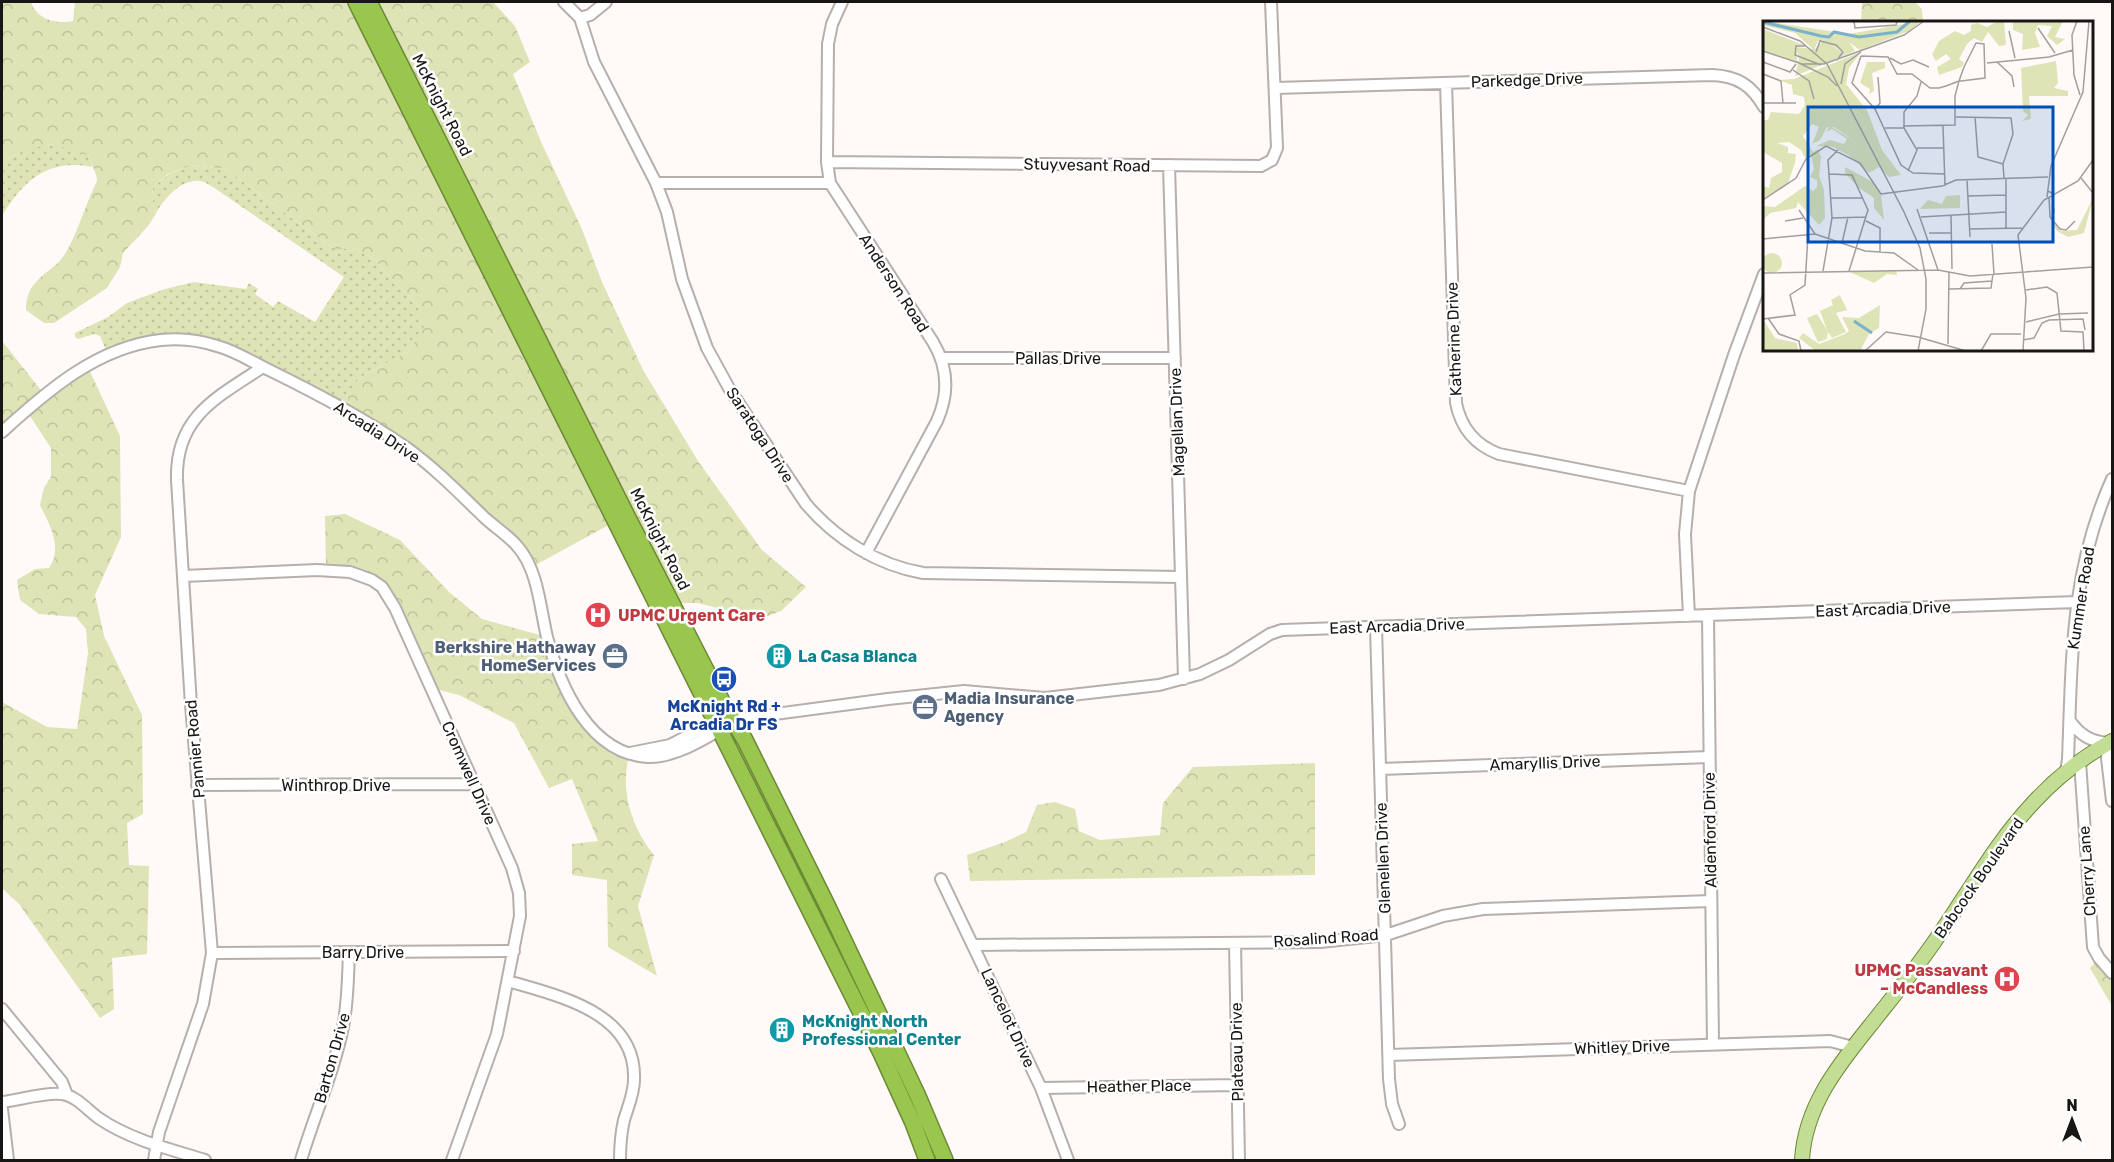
<svg xmlns="http://www.w3.org/2000/svg" width="2114" height="1162" font-family="Rubik,sans-serif">
	<defs>
		<pattern id="grass-dots" width="8" height="8" patternUnits="userSpaceOnUse" patternTransform="scale(1.5)"><rect width="8" height="8" fill="#dee4b5"/><path d="M2 2h.1M6 6h.1" fill="none" stroke="#bec39b" stroke-width="1.8" stroke-linecap="round"/></pattern>
		<pattern id="forest-crowns" width="20" height="18" patternUnits="userSpaceOnUse" patternTransform="scale(1.5)"><rect width="20" height="18" fill="#dee4b5"/><path d="M2 6a3 3 0 1 1 6 0M12 15a3 3 0 1 1 6 0" fill="none" stroke="#bec39b"/></pattern>
	</defs>
	<rect width="100%" height="100%" fill="#fffaf8"/>
	<path fill="url(#grass-dots)" d="M 35,146 L 65,146 L 89,156 L 92,167 C 48,158 23,181 2,216 L 2,163 L 5,159 Z
		M 192,165 L 226,169 L 334,249 L 355,249 L 374,259 L 417,305 L 427,323 L 408,352 L 359,378 L 347,412 L 230,350 L 161,340 L 108,355 L 100,336 L 94,334 L 78,339 L 75,337 L 75,333 L 108,317 L 127,303 L 165,289 L 194,282 L 246,289 L 249,283 L 258,289 L 255,294 L 273,307 L 278,301 L 315,322 L 344,277 L 213,187 C 209,185 204,181 200,181 C 180,179 163,200 155,215 L 152,196 L 153,187 L 169,174 Z"/>
	<path fill="url(#forest-crowns)" d="M 2,2 L 31,2 C 37,20 56,24 73,21 L 75,2 L 356,2 L 616,521 L 530,568 L 526,559 L 452,485 L 347,412 L 349,392 L 359,378 L 408,352 L 426,323 L 417,305 L 374,259 L 355,249 L 334,249 L 226,169 L 192,165 L 168,174 L 153,187 L 152,196 L 155,215 L 148,226 L 123,253 L 120,267 L 107,288 L 54,323 L 44,323 L 26,310 C 26,284 42,277 59,262 C 74,246 86,202 97,181 C 97,172 91,166 89,156 C 52,141 41,143 5,159 L 2,163 Z
		M 369,2 L 493,2 L 515,26 L 530,62 L 513,74 L 542,144 L 581,227 L 602,282 L 643,370 L 698,461 L 762,550 L 806,587 L 781,611 L 760,619 L 698,603 L 673,603 Z
		M 1862,2 L 1915,2 L 1922,9 L 1923,22 L 1861,22 Z
		M 2,341 L 44,394 L 87,365 L 120,436 L 121,537 L 95,595 L 104,636 L 142,715 L 143,814 L 127,823 L 129,865 L 149,866 L 147,954 L 112,958 L 114,1009 L 100,1018 L 19,904 L 2,888 L 2,702 L 47,727 L 77,729 L 88,653 L 86,629 L 76,617 L 39,614 L 20,600 L 17,580 L 35,569 L 49,568 C 63,548 50,525 40,505 L 44,488 L 51,477 L 51,448 L 26,410 L 2,432 Z
		M 345,514 L 400,540 L 449,592 L 482,619 L 547,637 L 586,721 L 630,753 C 619,789 631,827 654,855 L 638,906 L 657,976 L 608,947 L 607,880 L 572,875 L 572,844 L 598,841 L 572,779 L 549,788 L 514,723 L 459,695 L 431,688 L 382,587 L 326,570 L 325,516 Z
		M 1315,763 L 1315,875 L 970,881 L 967,855 L 1005,842 L 1026,832 L 1037,805 L 1055,802 L 1075,809 L 1079,831 L 1100,840 L 1160,835 L 1163,803 L 1193,767 Z
		M 2097,960 L 2112,978 L 2112,1006 L 2090,968 Z"/>
	<g fill="none" stroke-linecap="round" stroke-linejoin="round">
		<defs>
			<path id="minor" d="M 564,2 L 580,18 L 594,62 L 656,183 L 667,212 L 682,279 L 707,348 L 730,390 L 806,504 C 836,539 877,565 923,573 L 1181,577
				M 842,2 L 832,24 L 828,44 L 827,162 L 830,183 L 933,342 C 948,367 949,394 937,421 L 866,553
				M 580,18 L 590,15 L 606,2
				M 1446,83 L 1456,403 C 1461,428 1475,445 1499,454 L 1689,491
				M 1276,88 L 1712,75 C 1738,76 1752,86 1764,107
				M 827,162 L 1261,166 L 1272,160 L 1277,148 L 1271,2
				M 1169,165 L 1184,679
				M 656,183 L 830,183
				M 941,358 L 1175,358
				M 2,432 C 47,391 97,347 161,340 C 179,338 199,340 217,346 C 236,351 252,362 269,370 C 316,393 364,418 407,448 C 436,469 460,494 485,518 C 496,528 509,536 518,547 C 538,570 540,608 547,637 C 560,686 589,754 648,757 C 673,758 703,740 723,728
				M 184,576 L 317,570 L 350,572 L 372,580 L 382,587 L 395,608 L 512,868 L 519,893 L 520,916 L 497,1034 L 452,1160
				M 1689,616 L 1685,534 L 1689,491 L 1734,355 L 1764,274
				M 1708,616 L 1713,1044
				M 1376,627 L 1389,1079 L 1392,1104 L 1399,1124
				M 2070,721 C 2080,735 2091,742 2109,743 L 2107,758 L 2112,801
				M 630,753 L 670,745 L 715,722 L 888,699 L 964,691 L 1045,698 L 1159,685 L 1200,674 L 1229,660 L 1270,634 L 1282,630 L 2077,602
				M 2080,762 L 2093,947 L 2099,958 L 2112,973
				M 1381,769 L 1709,757
				M 2066,772 L 2068,759 C 2072,659 2070,572 2112,479
				M 197,785 L 474,784
				M 941,879 L 1041,1088 L 1068,1160
				M 1235,943 L 1239,1160
				M 974,945 L 1320,942 L 1386,935 L 1443,916 L 1483,909 L 1711,901
				M 212,953 L 514,951
				M 508,981 C 558,996 637,1012 634,1080 C 634,1093 628,1107 624,1120 C 621,1133 620,1147 620,1160
				M 2,1009 L 62,1082 L 67,1095
				M 1389,1055 L 1830,1041 L 1853,1047
				M 1041,1088 L 1237,1085
				M 2,1102 C 19,1100 45,1092 62,1094 C 77,1096 88,1111 100,1119 C 131,1140 170,1149 205,1160
				M 2,1109 L 8,1160
				M 154,1160 L 159,1132 L 203,1004 L 212,953 L 191,705 L 177,480 C 175,417 216,398 263,367
				M 301,1160 C 314,1116 334,1072 343,1027 C 348,1002 348,977 349,952"/>
			<path id="major" d="M 1802,1160 C 1805,1105 1840,1063 1873,1022 C 1896,993 1919,965 1939,935 C 1970,890 1996,842 2034,802 C 2056,778 2083,757 2112,741"/>
			<path id="highway" d="M 356,2 L 881,1053 L 913,1123 L 927,1160
				M 369,2 L 627,516 L 725,707 L 745,740 L 827,905 L 917,1094 L 945,1160"/>
		</defs>
		<use href="#minor" stroke="#b6afab" stroke-width="14"/>
		<use href="#major" stroke="#6c8838" stroke-width="16"/>
		<use href="#highway" stroke="#6c8838" stroke-width="18"/>
		<use href="#minor" stroke="#fff" stroke-width="10"/>
		<use href="#major" stroke="#c2dd94" stroke-width="14"/>
		<use href="#highway" stroke="#99c64c" stroke-width="15"/>
	</g>
	<defs>
		<symbol id="hospital-disc" viewBox="-11 -11 22 22"><circle r="9.5" fill="#e0444e" stroke="#fff"/><path d="M-5-5h3v3.5h4V-5h3V5h-3V1.5h-4V5h-3Z" fill="#fff"/></symbol>
		<symbol id="office-disc" viewBox="-11 -11 22 22"><circle r="9.5" fill="#5c6f8a" stroke="#fff"/><path d="M-6-3h4V-5.5h4V-3h4V5H-6ZM-1-4.5V-3h2v-1.5ZM-6 0V1H6V0Z" fill="#fff"/></symbol>
		<symbol id="building-disc" viewBox="-11 -11 22 22"><circle r="9.5" fill="#0f9aa8" stroke="#fff"/><path d="M-4-6H4V6H1V3H-1V6H-4ZM-2.5-4.3h1.7v1.8h-1.7ZM.8-4.3h1.7v1.8H.8ZM-2.5-1h1.7V.8h-1.7ZM.8-1h1.7V.8H.8Z" fill="#fff"/></symbol>
		<symbol id="bus-disc" viewBox="-11 -11 22 22"><circle r="9.5" fill="#1a4fb4" stroke="#fff"/><path d="M-5-6H5V4H4V6H2V4H-2V6H-4V4H-5ZM-3.5-4V0h7V-4ZM-3.5 1.2v1.5H-2V1.2ZM2 1.2v1.5H3.5V1.2Z" fill="#fff"/></symbol>
	</defs>
	<g fill-rule="evenodd">
		<use href="#hospital-disc" x="583" y="600" width="30" height="30"/>
		<use href="#office-disc" x="600" y="641" width="30" height="30"/>
		<use href="#building-disc" x="764" y="641" width="30" height="30"/>
		<use href="#bus-disc" x="709" y="664" width="30" height="30"/>
		<use href="#office-disc" x="910" y="692" width="30" height="30"/>
		<use href="#hospital-disc" x="1992" y="964" width="30" height="30"/>
		<use href="#building-disc" x="767" y="1015" width="30" height="30"/>
	</g>
	<g text-anchor="middle" dominant-baseline="central" stroke-width="5" stroke-linejoin="round" paint-order="stroke">
		<g font-size="16" fill="#181614" stroke="#fff">
			<text transform="translate(1527 80) rotate(-2)">Parkedge Drive</text>
			<text transform="translate(442 105) rotate(63)">McKnight Road</text>
			<text transform="translate(1087 165) rotate(1)">Stuyvesant Road</text>
			<text transform="translate(894 283) rotate(57)">Anderson Road</text>
			<text transform="translate(1454 339) rotate(-92)">Katherine Drive</text>
			<text x="1058" y="358">Pallas Drive</text>
			<text transform="translate(1177 422) rotate(-92)">Magellan Drive</text>
			<text transform="translate(377 432) rotate(33)">Arcadia Drive</text>
			<text transform="translate(760 435) rotate(57)">Saratoga Drive</text>
			<text transform="translate(660 539) rotate(63)">McKnight Road</text>
			<text transform="translate(2081 598) rotate(-81)">Kummer Road</text>
			<text transform="translate(1883 609) rotate(-2)">East Arcadia Drive</text>
			<text transform="translate(1397 626) rotate(-2)">East Arcadia Drive</text>
			<text transform="translate(195 749) rotate(-95)">Pannier Road</text>
			<text transform="translate(1545 763) rotate(-2)">Amaryllis Drive</text>
			<text transform="translate(469 773) rotate(66)">Cromwell Drive</text>
			<text x="336" y="785">Winthrop Drive</text>
			<text transform="translate(1710 830) rotate(-91)">Aldenford Drive</text>
			<text transform="translate(1383 858) rotate(-92)">Glenellen Drive</text>
			<text transform="translate(2087 871) rotate(-94)">Cherry Lane</text>
			<text transform="translate(1979 878) rotate(-55)">Babcock Boulevard</text>
			<text transform="translate(1326 938) rotate(-4)">Rosalind Road</text>
			<text x="363" y="952">Barry Drive</text>
			<text transform="translate(1008 1018) rotate(65)">Lancelot Drive</text>
			<text transform="translate(1622 1047) rotate(-2)">Whitley Drive</text>
			<text transform="translate(1237 1052) rotate(-91)">Plateau Drive</text>
			<text transform="translate(332 1058) rotate(-74)">Barton Drive</text>
			<text transform="translate(1139 1086) rotate(-1)">Heather Place</text>
		</g>
		<g font-size="16" font-weight="bold" fill="#be3a42" stroke="#fff" text-anchor="start">
			<text x="618" y="615">UPMC Urgent Care</text>
			<text x="1988" y="970" text-anchor="end">UPMC Passavant<tspan x="1988" dy="18">– McCandless</tspan></text>
		</g>
		<g font-size="16" font-weight="bold" fill="#4e5e75" stroke="#fff" text-anchor="end">
			<text x="596" y="647">Berkshire Hathaway<tspan x="596" dy="18">HomeServices</tspan></text>
			<text x="944" y="698" text-anchor="start">Madia Insurance<tspan x="944" dy="18">Agency</tspan></text>
		</g>
		<g font-size="16" font-weight="bold" fill="#0d838f" stroke="#fff" text-anchor="start">
			<text x="798" y="656">La Casa Blanca</text>
			<text x="802" y="1021">McKnight North<tspan x="802" dy="18">Professional Center</tspan></text>
		</g>
		<g font-size="16" font-weight="bold" fill="#164399" stroke="#fff">
			<text x="724" y="706">McKnight Rd +<tspan x="724" dy="18">Arcadia Dr FS</tspan></text>
		</g>
	</g>
	<g transform="translate(1763 21)">
		<rect width="330" height="330" fill="#fffaf8"/>
		<path d="M 77,15 L 82,15 L 92,30 L 32,55 L 36,38 L 33,26 L 52,28 L 60,20 L 83,33 L 75,19 ZM 67,105 L 93,121 L 85,134 L 70,126 L 53,125 L 67,119 L 81,123 L 84,118 L 69,108 L 63,111 Z" fill="#dee4b5"/>
		<path d="M 0,0 L 86,13 L 158,0 L 146,10 L 97,29 L 77,15 L 75,19 L 84,30 L 81,34 L 81,30 L 55,20 L 51,29 L 32,12 L 0,4 ZM 235,0 L 241,0 L 243,24 L 236,25 L 225,11 L 219,21 L 211,17 L 204,23 L 196,38 L 201,42 L 199,46 L 176,54 L 174,46 L 188,38 L 183,33 L 173,40 L 169,33 L 176,20 L 192,10 L 201,14 L 208,10 L 208,4 L 214,2 L 224,6 ZM 250,0 L 300,0 L 292,16 L 302,18 L 294,24 L 284,15 L 289,5 L 275,4 L 272,12 L 277,26 L 259,29 L 260,13 L 250,9 ZM 0,8 L 43,25 L 34,25 L 34,41 L 0,30 ZM 98,31 L 86,47 L 83,63 L 104,89 L 119,129 L 138,154 L 126,156 L 116,146 L 106,152 L 85,134 L 93,121 L 71,106 L 64,106 L 57,119 L 49,123 L 56,106 L 49,103 L 40,115 L 50,131 L 55,128 L 58,136 L 56,155 L 61,169 L 62,197 L 56,204 L 35,181 L 33,187 L 7,192 L 0,199 L 0,185 L 12,186 L 42,165 L 50,170 L 54,166 L 54,159 L 47,156 L 51,148 L 48,134 L 42,137 L 38,129 L 26,121 L 14,122 L 25,126 L 25,132 L 33,133 L 32,142 L 25,162 L 0,179 L 0,165 L 6,167 L 8,157 L 19,151 L 19,142 L 0,131 L 0,99 L 5,99 L 8,91 L 36,93 L 42,84 L 41,76 L 30,73 L 29,64 L 16,59 L 31,58 ZM 293,40 L 295,62 L 291,67 L 305,70 L 305,75 L 266,75 L 268,98 L 259,100 L 265,94 L 260,90 L 258,47 ZM 104,41 L 122,41 L 122,47 L 109,52 L 111,70 L 106,73 L 107,68 L 97,62 ZM 82,146 L 108,160 L 118,173 L 121,199 L 111,187 L 111,177 L 95,166 L 82,152 ZM 197,174 L 197,187 L 157,188 L 165,179 L 179,183 L 183,175 ZM 330,177 L 321,212 L 305,216 L 294,210 L 287,198 L 298,210 L 314,209 ZM 133,249 L 134,254 L 124,253 L 111,262 L 87,251 ZM 117,284 L 116,307 L 106,313 L 97,330 L 53,330 L 36,317 L 40,312 L 56,323 L 82,313 L 86,310 L 79,296 L 96,297 ZM 1,300 L 12,317 L 34,322 L 35,330 L 0,330 Z" fill="#dee4b5"/>
		<path d="M-1 242a10 10 0 1 1 20 0a10 10 0 1 1-20 0Z" fill="#dee4b5"/>
		<path d="M 77,274 L 84,289 L 73,292 L 83,311 L 69,317 L 65,311 L 64,318 L 55,321 L 44,297 L 54,293 L 64,309 L 57,290 L 70,284 L 68,279 Z" fill="#dee4b5"/>
		<path fill="none" stroke="#7bb1cd" stroke-width="3" d="M 0,1 L 58,15 L 66,16 L 71,11 L 96,16 L 134,11 L 147,0M 91,300 L 109,312"/>
		<path fill="none" stroke="#a39f9d" stroke-width="1.5" d="M 91,0 L 92,7 L 133,4 L 134,0M 314,0 L 309,14 L 311,54 L 317,74M 0,6 L 37,20 L 64,43 L 141,191 L 157,227 L 163,258 L 163,288 L 155,330M 275,7 L 292,32M 246,10 L 252,37M 43,25 L 33,25 L 32,34 L 58,44M 0,30 L 39,43 L 61,43 L 141,14 L 161,0M 53,31 L 57,20 L 73,24 L 80,31 L 74,39M 98,35 L 125,36 L 134,53 L 149,53 L 167,67 L 176,67 L 183,65 L 196,60 L 198,60 L 222,57 L 221,23 L 213,22 L 201,46 L 196,60 L 192,75 L 192,104 L 140,105M 98,35 L 89,62 L 112,88 L 138,144 L 150,152 L 182,153M 127,37 L 138,43 L 150,39 L 166,46M 0,41 L 27,51 L 33,43M 34,41 L 65,56 L 74,65M 234,41 L 249,55 L 251,66M 224,42 L 286,36 L 310,29M 30,49 L 46,60 L 51,78M 0,53 L 18,60 L 20,82M 78,63 L 82,43 L 98,31M 0,82 L 33,82M 112,88 L 117,82 L 115,56M 193,96 L 248,97 L 250,113 L 240,143 L 241,157M 212,96 L 215,136 L 240,143M 180,105 L 182,165M 122,107 L 141,107M 154,127 L 181,127M 145,150 L 154,129 L 141,107 L 141,91 L 154,75 L 158,61M 66,153 L 89,154 L 105,189 L 86,250M 243,157 L 243,207M 318,157 L 330,172M 204,159 L 207,216M 285,170 L 289,172 L 291,192M 118,173 L 179,165 L 193,159 L 285,156M 205,175 L 243,174M 284,176 L 288,145 L 320,71 L 326,0M 286,176 L 287,196 L 297,208 L 303,209 L 312,200M 68,177 L 100,177M 0,179 L 33,157 L 43,138 L 63,125 L 97,142 L 118,173M 154,188 L 175,249M 36,189 L 52,213M 188,195 L 189,248M 158,196 L 243,191M 69,197 L 103,196M 22,200 L 40,197M 103,200 L 117,207 L 117,231M 206,208 L 260,207M 166,212 L 188,212M 0,218 L 52,213 L 102,230 L 131,232 L 155,249M 79,222 L 85,196M 229,223 L 231,253M 60,250 L 69,197 L 65,139 L 75,129M 262,251 L 330,246M 0,252 L 175,249 L 207,255 L 262,251M 186,268 L 228,267 L 230,253M 197,268 L 201,262 L 229,260M 263,269 L 284,266 L 294,272 L 298,310 L 320,311 L 321,330M 5,297 L 16,313 L 36,320 L 38,330M 0,298 L 32,294 L 27,274 L 42,264 L 45,214M 263,301 L 296,293 L 325,292M 155,316 L 203,330M 260,319 L 271,317 L 279,302 L 286,299 L 320,298 L 322,309M 185,323 L 186,251M 102,330 L 123,311 L 155,316M 218,330 L 228,313 L 258,313M 260,330 L 263,277 L 255,214 L 281,179 L 315,160 L 330,139"/>
		<path fill="#004fb8" fill-opacity="0.15" stroke="#004fb8" stroke-width="3" d="M 45,86 L 290,86 L 290,221 L 45,221 Z"/>
		<rect width="330" height="330" fill="none" stroke="#181614" stroke-width="3"/>
	</g>
	<rect width="2114" height="1162" fill="none" stroke="#181614" stroke-width="6"/>
	<g transform="translate(2072 1120)" stroke="#ffffff" stroke-width="4.5" paint-order="stroke">
	<path d="M0-4.5L10 22L0 15L-10 22Z" fill="#181614"/>
	<text y="-9" font-size="16" font-weight="bold" text-anchor="middle" fill="#181614">N</text>
	</g>
</svg>
